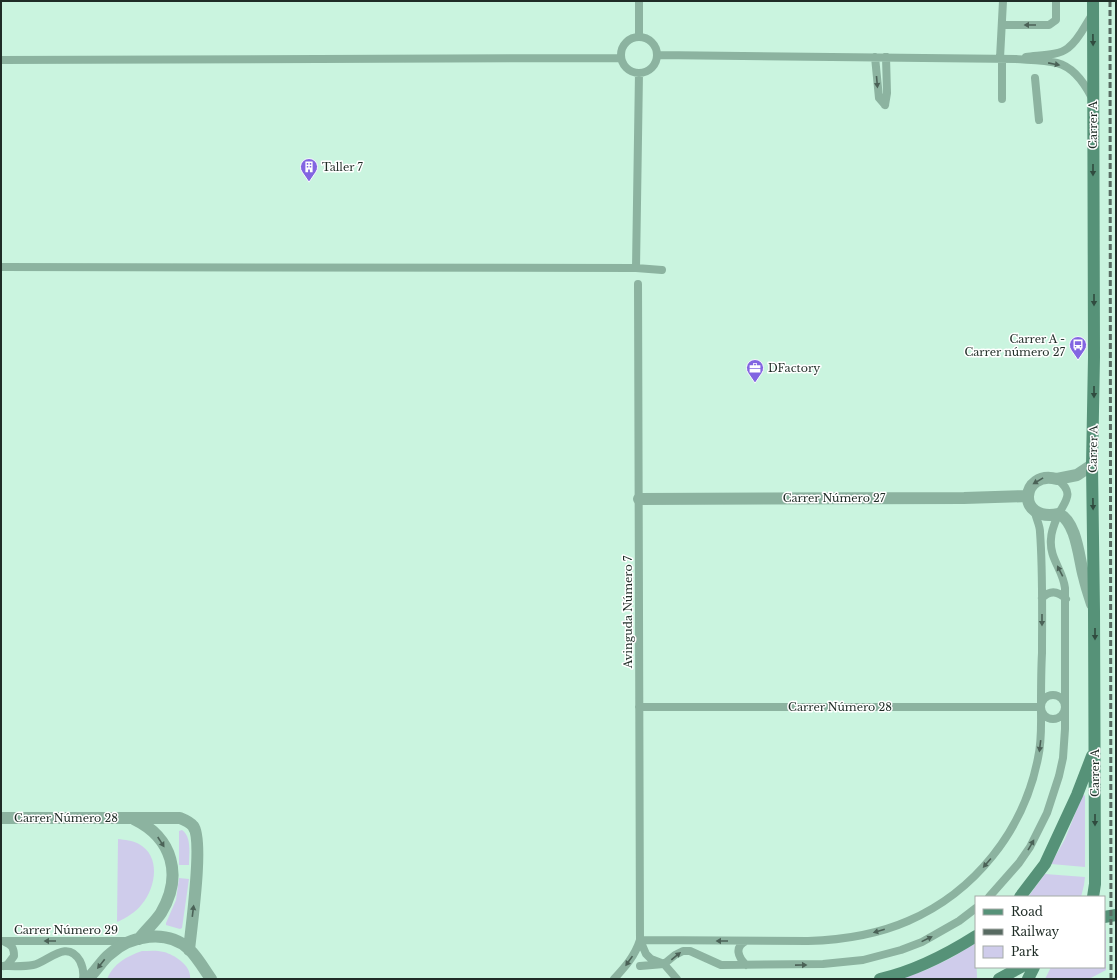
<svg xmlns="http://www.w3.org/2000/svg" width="1117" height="980" font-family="'Libre Baskerville',serif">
	<rect width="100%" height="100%" fill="#dbfdec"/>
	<path fill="#caf4df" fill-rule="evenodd" d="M 1,1 L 1116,1 L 1116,442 L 1114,442 L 1115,979 L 1,979 ZM 976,897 L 1104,897 L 1104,967 L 976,967 Z"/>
	<path fill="#cfcceb" d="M 1083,794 L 1085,796 L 1085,867 L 1051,864 L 1065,839 Z
		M 182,830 C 192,837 189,854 189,865 L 179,865 L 179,831 Z
		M 118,839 C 125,840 132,840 139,844 C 161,856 156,887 142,904 C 136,912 126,918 117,922 Z
		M 1045,874 L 1085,877 L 1084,885 L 1081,897 L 1028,897 Z
		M 179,878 L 189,879 L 182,928 L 180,929 L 166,925 L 166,923 L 176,900 Z
		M 1106,930 L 1106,970 L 1089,979 L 1045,979 L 1051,967 L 1104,967 L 1104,931 Z
		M 976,943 L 977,979 L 901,979 L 926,970 L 951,958 Z
		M 142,951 C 149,951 156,950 164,952 C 175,955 192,966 190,979 L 107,979 C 113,964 127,956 142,951 Z"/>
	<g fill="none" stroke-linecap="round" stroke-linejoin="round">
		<path stroke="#8cb3a0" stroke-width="8" d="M 1002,25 L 1049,25 L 1056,20 L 1056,1
			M621 55a18 18 0 1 1 36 0a18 18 0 1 1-36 0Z
			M 639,37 L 639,1
			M 657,55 L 1016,59 C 1029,60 1044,60 1057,63 C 1073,67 1085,84 1092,98
			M 875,57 L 879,98 L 885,105
			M 1026,57 C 1039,55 1058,56 1068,48 C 1079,40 1085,25 1092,15
			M 1000,58 L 1003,1
			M 1,60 L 621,58
			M 1035,78 L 1039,120
			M 1002,99 L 1002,58
			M 885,105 L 887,93 L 886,57
			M 1,267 L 636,268 L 639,73
			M 636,268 L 662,270
			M 638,284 L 640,940 L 646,954 L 651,959 L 664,964 L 677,979
			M 1042,598 C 1050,590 1058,591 1066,599
			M1041 707a12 12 0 1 1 24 0a12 12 0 1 1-24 0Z
			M 639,707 L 1041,707
			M 989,897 L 1019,863 L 1030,847 L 1047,813 L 1059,776 L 1063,758 L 1065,729 L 1065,588 C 1063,570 1049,558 1051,539 C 1051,531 1055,522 1058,515 C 1066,500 1075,493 1057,479
			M 640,940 L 808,941 C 842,940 876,935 908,921 C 975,892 1024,830 1038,758 C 1042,741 1041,724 1041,707 C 1041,689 1041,671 1042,653 C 1042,613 1043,572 1040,532 C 1040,525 1036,519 1035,512
			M 1,941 L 128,941
			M 746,941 C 734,947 738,957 746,965
			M 1,966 C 11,966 23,967 33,965 C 48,962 67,938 80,961 C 83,967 84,972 83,979
			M 4,966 L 8,964 L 14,956 C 14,948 12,945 5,942
			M 640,966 L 664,964 L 675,955 L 683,951 L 690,951 L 721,965 L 823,964 L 863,960 L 901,950 L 922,942 L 959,921 L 976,908
			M 614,979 C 625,967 635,956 640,940"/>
		<path stroke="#8cb3a0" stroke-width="12" d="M 1057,479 C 1021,469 1015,523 1059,514 C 1077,522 1079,560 1084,577 C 1086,586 1089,595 1092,604
			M 1057,479 L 1077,475 L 1092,465
			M 639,499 L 964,498 L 1028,496
			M 1,818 L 180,818 C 185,820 190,822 193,826 C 204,839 191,929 189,950
			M 134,819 C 173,838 183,876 161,913 C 155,922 146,930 139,939
			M 87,979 C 96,972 101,961 110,954 C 131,935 167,929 189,949 C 198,958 204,969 211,979"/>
		<path stroke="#569278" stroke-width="12" d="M 1093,1 L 1094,357 L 1092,465 L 1094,611 L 1095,871 L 1095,884 L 1093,897
			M 1020,897 L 1045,864 L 1077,795 L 1092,756
			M 1104,917 L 1116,915
			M 880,979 C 915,971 946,955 976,936
			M 999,979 L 1021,967
			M 1028,979 L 1034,967"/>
		<path stroke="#576a61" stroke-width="3" stroke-dasharray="6 3" stroke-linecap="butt" d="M 1110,1 L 1111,979"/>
	</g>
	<defs><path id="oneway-solid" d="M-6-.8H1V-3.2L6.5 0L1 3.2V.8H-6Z"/></defs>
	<g fill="#4b6257">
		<use href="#oneway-solid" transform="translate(1030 25) rotate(-180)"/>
		<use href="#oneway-solid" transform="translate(1054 64) rotate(11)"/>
		<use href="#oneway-solid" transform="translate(877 82) rotate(85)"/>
		<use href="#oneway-solid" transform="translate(1038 481) rotate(149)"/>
		<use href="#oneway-solid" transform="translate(1060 571) rotate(-117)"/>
		<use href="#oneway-solid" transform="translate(1042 620) rotate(90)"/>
		<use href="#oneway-solid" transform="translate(1040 746) rotate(97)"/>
		<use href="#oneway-solid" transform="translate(161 842) rotate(57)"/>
		<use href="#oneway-solid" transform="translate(1031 845) rotate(-60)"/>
		<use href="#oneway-solid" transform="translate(987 863) rotate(131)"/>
		<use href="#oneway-solid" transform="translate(193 911) rotate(-83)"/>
		<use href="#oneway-solid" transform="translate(879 931) rotate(164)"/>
		<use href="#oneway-solid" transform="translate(927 939) rotate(-26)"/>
		<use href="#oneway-solid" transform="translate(50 941) rotate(180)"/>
		<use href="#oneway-solid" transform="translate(722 941) rotate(180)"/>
		<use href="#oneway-solid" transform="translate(676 956) rotate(-39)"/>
		<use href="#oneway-solid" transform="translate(629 961) rotate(125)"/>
		<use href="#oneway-solid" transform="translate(101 964) rotate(128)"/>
		<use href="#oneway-solid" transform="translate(801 965) rotate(-1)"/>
	</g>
	<g fill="#304b3f">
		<use href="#oneway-solid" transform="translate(1093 40) rotate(89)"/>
		<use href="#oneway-solid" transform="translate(1093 170) rotate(90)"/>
		<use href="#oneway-solid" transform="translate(1094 300) rotate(90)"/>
		<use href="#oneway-solid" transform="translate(1094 392) rotate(90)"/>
		<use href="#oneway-solid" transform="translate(1093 504) rotate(89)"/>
		<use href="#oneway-solid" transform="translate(1095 634) rotate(90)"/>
		<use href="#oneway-solid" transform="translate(1095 820) rotate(90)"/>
	</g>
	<defs>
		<symbol id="building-pin" viewBox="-11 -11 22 30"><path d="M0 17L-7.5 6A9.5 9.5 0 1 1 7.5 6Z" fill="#8265e1" stroke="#fff"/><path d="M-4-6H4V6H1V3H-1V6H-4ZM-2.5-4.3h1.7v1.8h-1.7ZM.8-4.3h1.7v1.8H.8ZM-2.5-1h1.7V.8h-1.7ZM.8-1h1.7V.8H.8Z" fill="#fff"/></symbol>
		<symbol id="bus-pin" viewBox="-11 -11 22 30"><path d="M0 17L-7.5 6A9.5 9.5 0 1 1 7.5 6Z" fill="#8265e1" stroke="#fff"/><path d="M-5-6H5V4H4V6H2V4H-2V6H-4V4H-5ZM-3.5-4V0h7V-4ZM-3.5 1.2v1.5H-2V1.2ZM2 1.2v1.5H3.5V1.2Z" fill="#fff"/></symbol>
		<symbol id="office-pin" viewBox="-11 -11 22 30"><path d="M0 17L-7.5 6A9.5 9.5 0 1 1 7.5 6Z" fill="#8265e1" stroke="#fff"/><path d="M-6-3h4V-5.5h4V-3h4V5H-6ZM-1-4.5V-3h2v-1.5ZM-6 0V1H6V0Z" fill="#fff"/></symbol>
	</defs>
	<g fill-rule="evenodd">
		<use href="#building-pin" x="299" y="157" width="20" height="27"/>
		<use href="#bus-pin" x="1068" y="335" width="20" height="27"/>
		<use href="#office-pin" x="745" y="358" width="20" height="27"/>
	</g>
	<g text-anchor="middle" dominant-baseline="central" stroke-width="3" stroke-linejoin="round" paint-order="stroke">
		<g font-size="11" fill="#1f2c26" stroke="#fff">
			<text transform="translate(1093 125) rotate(-90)">Carrer A</text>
			<text transform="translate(1093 449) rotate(-89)">Carrer A</text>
			<text x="834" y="498">Carrer Número 27</text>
			<text transform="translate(628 612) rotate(-90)">Avinguda Número 7</text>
			<text x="840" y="707">Carrer Número 28</text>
			<text transform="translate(1095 773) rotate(-90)">Carrer A</text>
			<text x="66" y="818">Carrer Número 28</text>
			<text x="66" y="930">Carrer Número 29</text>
		</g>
		<g font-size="11" fill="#1f2c26" stroke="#fff" text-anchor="start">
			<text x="322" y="167">Taller 7</text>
			<text x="1065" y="339" text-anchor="end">Carrer A -<tspan x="1065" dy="13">Carrer número 27</tspan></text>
			<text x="768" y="368">DFactory</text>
		</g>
	</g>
	<rect width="1117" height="980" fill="none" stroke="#1f2c26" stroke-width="4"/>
	<rect x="975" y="896" width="130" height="72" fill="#ffffff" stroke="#a5aba8"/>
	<rect x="983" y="909" width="20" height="6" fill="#569278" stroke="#a5aba8"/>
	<text x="1011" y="916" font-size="12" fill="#1f2c26">Road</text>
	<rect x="983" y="929" width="20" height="6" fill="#576a61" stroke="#a5aba8"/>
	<text x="1011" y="936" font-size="12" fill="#1f2c26">Railway</text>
	<rect x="983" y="946" width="20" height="12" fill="#cfcceb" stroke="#a5aba8"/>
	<text x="1011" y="956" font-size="12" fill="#1f2c26">Park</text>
</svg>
